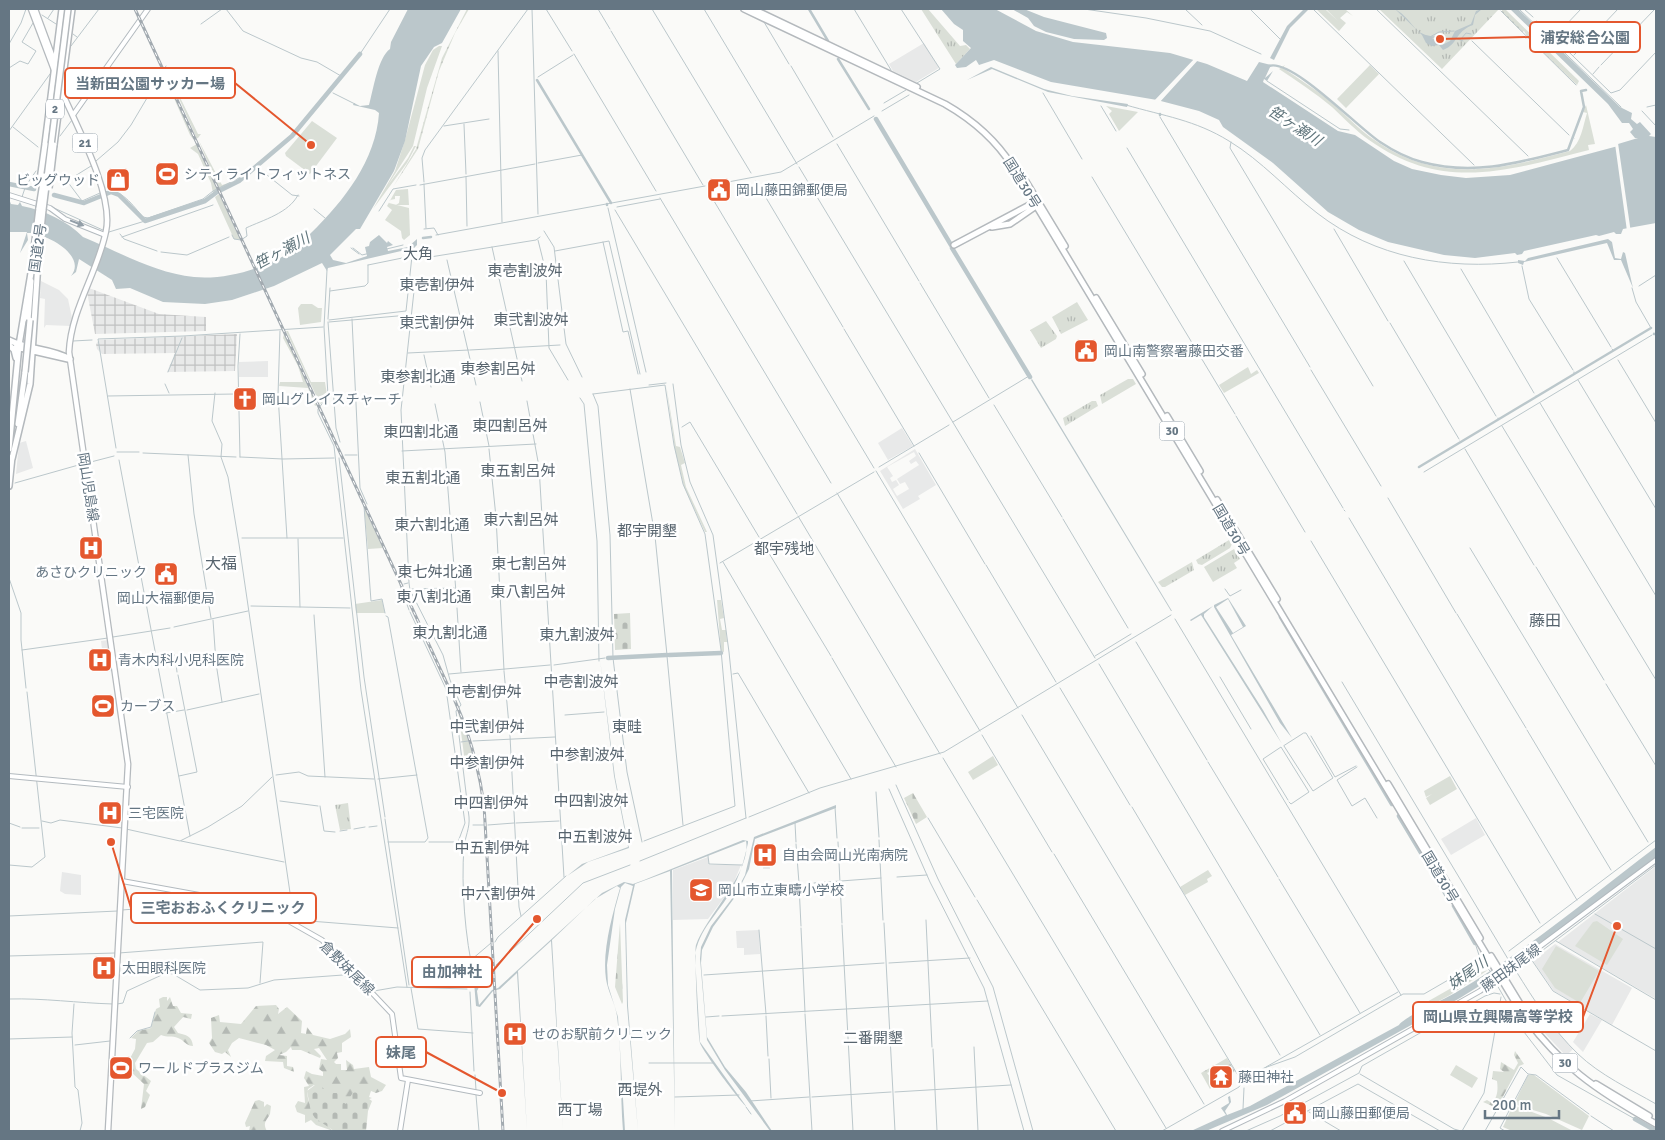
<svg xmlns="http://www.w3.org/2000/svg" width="1665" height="1140" font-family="Signika,'Noto Sans JP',sans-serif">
	<defs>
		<pattern id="industrial-grid" width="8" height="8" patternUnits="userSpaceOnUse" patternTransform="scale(1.25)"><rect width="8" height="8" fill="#e8e9e9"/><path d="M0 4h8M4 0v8" fill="none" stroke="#c0c1c2"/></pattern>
		<pattern id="forest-firs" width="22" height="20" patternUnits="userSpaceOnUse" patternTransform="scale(1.25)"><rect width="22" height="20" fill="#dadfd7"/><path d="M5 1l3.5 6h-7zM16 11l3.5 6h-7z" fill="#b4b9b4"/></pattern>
		<pattern id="cemetery-stones" width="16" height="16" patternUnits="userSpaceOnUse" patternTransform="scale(1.25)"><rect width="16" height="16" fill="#dadfd7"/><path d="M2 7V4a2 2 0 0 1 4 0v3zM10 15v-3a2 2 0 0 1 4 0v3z" fill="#b4b9b4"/></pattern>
		<pattern id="park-tufts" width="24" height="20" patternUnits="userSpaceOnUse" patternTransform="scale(1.25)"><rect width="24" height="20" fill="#dadfd7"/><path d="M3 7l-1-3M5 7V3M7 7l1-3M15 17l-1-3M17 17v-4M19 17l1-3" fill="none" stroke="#b4b9b4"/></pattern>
		<pattern id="garden-dots" width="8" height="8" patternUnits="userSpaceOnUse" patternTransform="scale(1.25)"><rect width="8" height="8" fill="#dadfd7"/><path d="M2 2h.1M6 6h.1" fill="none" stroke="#b4b9b4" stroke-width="1.8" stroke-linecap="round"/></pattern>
	</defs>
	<rect width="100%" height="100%" fill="#fafaf8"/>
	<path fill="#e8e9e9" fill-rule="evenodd" d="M 924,43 L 939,68 L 916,82 L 893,71 L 889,64 Z
		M 41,281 L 59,290 L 68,299 L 72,318 L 70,326 L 46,325 L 44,328 L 45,299 L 40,298 Z
		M 268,361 L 268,377 L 239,377 L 239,362 Z
		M 902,428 L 913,446 L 888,460 L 878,443 Z
		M 26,441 L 33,468 L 16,474 L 19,443 Z
		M 915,449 L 936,485 L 918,496 L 920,499 L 903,509 L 880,471 ZM 914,452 L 916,456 L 909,461 L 911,464 L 916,461 L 919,465 L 897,479 L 900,484 L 905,482 L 909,489 L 897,496 L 893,489 L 899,485 L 896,480 L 892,482 L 890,478 L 893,476 L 887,467 Z
		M 109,640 L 112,671 L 103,672 L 103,664 L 97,665 L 97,662 L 94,662 L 93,650 L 102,649 L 101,641 Z
		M 1476,818 L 1485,835 L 1451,855 L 1441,839 Z
		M 757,846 L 769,846 L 769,852 L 773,852 L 774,862 L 769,863 L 770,869 L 763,869 L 764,858 L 757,859 Z
		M 708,857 L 709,865 L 741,865 L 732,887 L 708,919 L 673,920 L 673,870 Z
		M 1656,866 L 1656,999 L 1558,942 Z
		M 62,872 L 81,875 L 81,895 L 65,894 L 60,891 Z
		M 759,930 L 760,954 L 744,955 L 744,948 L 737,948 L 736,931 Z
		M 1555,944 L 1632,988 L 1612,1025 L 1554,991 L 1533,961 Z
		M 1590,1014 L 1602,1020 L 1583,1052 L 1573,1042 Z
		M 1547,1020 L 1573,1049 L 1566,1056 L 1539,1027 Z"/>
	<path fill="url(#industrial-grid)" d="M 89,288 L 159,314 L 206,317 L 206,331 L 95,334 L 87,292 Z
		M 237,334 L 235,371 L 167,372 L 175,353 L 102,354 L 97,349 L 96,344 L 99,340 Z"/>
	<path fill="#dadfd7" d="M 1316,9 L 1325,9 L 1338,21 L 1326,9 L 1345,9 L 1353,16 L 1347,12 L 1340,18 L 1346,23 L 1339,31 Z
		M 439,46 L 442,46 L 427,88 L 413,146 L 388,185 L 408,158 L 414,146 L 416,146 L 407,163 L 373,209 L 395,171 L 405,140 L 425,65 L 433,50 Z
		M 1285,65 L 1283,68 C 1299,79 1315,89 1330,101 C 1345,114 1359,130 1376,141 C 1440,185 1502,169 1570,151 C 1581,143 1583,126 1587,113 L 1583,112 L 1586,105 L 1595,144 L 1588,145 L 1589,150 C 1510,170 1443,193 1369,140 C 1355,130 1344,118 1332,107 C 1315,93 1297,81 1279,69 Z
		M 1370,65 L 1379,74 L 1346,108 L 1337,99 Z
		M 166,69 L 198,134 L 201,134 L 198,138 L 193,139 L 190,135 L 163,73 L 194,138 L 196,137 Z
		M 1106,106 L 1138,112 L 1119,131 L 1109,114 L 1112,111 Z
		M 312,121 L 337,138 L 310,174 L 286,156 L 285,153 Z
		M 199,141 L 222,185 L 238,180 L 213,193 L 211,183 L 198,154 L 190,148 L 197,144 L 214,181 L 215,180 Z
		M 408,189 L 409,205 L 396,205 L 399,203 L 400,196 L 395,196 L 395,199 L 390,200 L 389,203 L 409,208 L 410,235 L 404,240 L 402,238 L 401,231 L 385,220 L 392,210 L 387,206 L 396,190 Z
		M 219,194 L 241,240 L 234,239 L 215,197 Z
		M 301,304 L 312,304 L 318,308 L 322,308 L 321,322 L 300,325 L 298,308 Z
		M 286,331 L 288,331 L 311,382 L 325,382 L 327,395 L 322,403 L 320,404 Z
		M 284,334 L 317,405 L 315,406 L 308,388 L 279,386 L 280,382 L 303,382 L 298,366 L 283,338 Z
		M 1248,367 L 1251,374 L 1257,370 L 1259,373 L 1224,393 L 1219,385 Z
		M 666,384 L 676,446 L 680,447 L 685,463 L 681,465 L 686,487 L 707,532 L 705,532 L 684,487 L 675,450 Z
		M 364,507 L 383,548 L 368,549 Z
		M 382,600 L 385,613 L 356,613 L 355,604 Z
		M 717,600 L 721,600 L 724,618 L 720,619 L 722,630 L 726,630 L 727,642 L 724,642 L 724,652 L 721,651 Z
		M 458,709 L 475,762 L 465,763 Z
		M 993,756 L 998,765 L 973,780 L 968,772 Z
		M 1450,776 L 1457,789 L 1430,805 L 1426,798 L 1432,794 L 1426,797 L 1424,791 Z
		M 1208,870 L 1212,876 L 1207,879 L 1208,882 L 1185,895 L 1180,887 Z
		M 1597,921 L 1623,939 L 1607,965 L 1575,946 L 1593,922 Z
		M 1556,946 L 1599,971 L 1580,1003 L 1555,988 L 1542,969 Z
		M 1488,970 L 1450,995 L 1411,1016 L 1425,1008 L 1420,1009 L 1418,1007 L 1476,974 Z
		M 1456,1065 L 1478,1078 L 1472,1088 L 1450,1075 Z
		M 1528,1075 L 1534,1075 L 1589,1116 L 1582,1130 L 1546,1114 L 1514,1104 Z
		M 1513,1105 L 1548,1118 L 1573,1131 L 1512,1131 L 1503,1127 Z"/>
	<path fill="url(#forest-firs)" d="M 163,997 L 167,997 L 167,1001 L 170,997 L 173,1006 L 177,1006 L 181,1013 L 192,1014 L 191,1019 L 183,1017 L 174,1027 L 178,1033 C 186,1035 192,1036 193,1046 C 186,1046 184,1040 178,1038 C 172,1035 167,1038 161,1035 L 153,1042 L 147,1043 L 135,1063 L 136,1069 L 151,1081 L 146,1091 L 150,1095 L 145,1107 L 141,1109 L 144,1084 L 130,1071 L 128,1062 L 135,1049 L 136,1039 L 131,1038 L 138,1031 L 151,1028 L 156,1009 L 160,1007 L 159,999 Z
		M 276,1005 L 279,1009 L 278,1014 L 287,1007 L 302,1021 L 301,1033 L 306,1034 L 307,1027 L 313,1035 L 330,1039 L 345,1034 L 350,1029 L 351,1037 L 342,1043 L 342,1052 L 337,1053 L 338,1058 L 334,1062 L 336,1064 L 341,1064 L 341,1070 L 347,1070 L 346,1060 L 353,1065 L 354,1069 L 369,1067 L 371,1077 L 386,1085 L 382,1091 L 376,1093 L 371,1091 L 369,1097 L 372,1098 L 347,1107 L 314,1085 L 308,1089 C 304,1105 323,1121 333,1131 L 316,1125 L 311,1120 L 305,1123 L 305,1115 L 297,1112 L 295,1106 L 298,1101 L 305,1103 L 304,1087 L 309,1086 L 304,1078 L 306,1071 L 312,1074 L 323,1076 L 323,1072 L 319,1069 L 321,1059 L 327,1060 L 319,1048 L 314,1049 L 321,1056 L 320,1058 L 301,1050 L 292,1050 L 291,1047 L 286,1052 L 279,1055 L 287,1056 L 287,1066 L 293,1067 L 294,1072 L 284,1068 L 283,1062 L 265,1061 L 266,1056 L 275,1050 L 266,1045 L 239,1038 L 232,1043 L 228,1050 L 231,1057 L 225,1052 L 222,1054 L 215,1052 L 209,1043 L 212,1038 L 211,1018 L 219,1015 L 220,1022 L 241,1024 L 256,1006 Z
		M 1515,1051 L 1524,1064 L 1519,1066 L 1497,1108 L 1483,1102 L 1487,1100 L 1492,1103 C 1498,1097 1498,1088 1497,1081 L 1492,1079 L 1493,1071 L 1504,1072 L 1500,1069 L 1501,1062 L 1514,1070 L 1518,1063 L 1514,1055 Z
		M 1227,1058 L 1235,1071 L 1229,1076 L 1224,1090 L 1218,1081 L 1221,1082 L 1227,1079 L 1225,1074 L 1229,1073 L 1228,1067 L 1223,1065 L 1207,1073 L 1215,1083 L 1210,1089 L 1201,1073 Z
		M 259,1100 L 264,1102 L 264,1107 L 267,1104 L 271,1106 L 270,1114 C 267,1120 262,1123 267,1131 L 249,1131 L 250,1126 L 246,1127 L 245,1123 L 255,1101 Z"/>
	<path fill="url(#cemetery-stones)" d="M 630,613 L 631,649 L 615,650 L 614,614 Z
		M 913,793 L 927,817 L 916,824 L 904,798 Z
		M 620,923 L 623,1002 L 622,1004 L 615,987 Z
		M 315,1085 L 320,1085 L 328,1093 L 338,1093 L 339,1100 L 346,1104 L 355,1089 L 372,1101 L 368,1111 L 366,1131 L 334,1131 L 315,1118 L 311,1112 L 307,1091 Z"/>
	<path fill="url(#park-tufts)" d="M 921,9 L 928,9 L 960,46 L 966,45 L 970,49 L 956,64 Z
		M 1379,9 L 1499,9 L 1442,69 Z
		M 1077,302 L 1088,320 L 1061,334 L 1052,317 Z
		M 1046,321 L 1057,336 L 1056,339 L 1041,348 L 1030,330 Z
		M 1128,379 L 1133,379 L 1136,384 L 1102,404 L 1100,395 Z
		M 1092,401 L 1096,401 L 1098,406 L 1065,426 L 1063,418 Z
		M 1229,540 L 1232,544 L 1230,548 L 1202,565 L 1198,564 L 1196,560 Z
		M 1234,549 L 1240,559 L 1234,563 L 1237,568 L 1213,582 L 1204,567 Z
		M 1192,562 L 1194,570 L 1165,587 L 1162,587 L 1158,582 Z
		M 348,803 L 351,829 L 340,830 L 335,805 Z"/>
	<path fill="url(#garden-dots)" d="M 467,9 L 469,9 L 455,33 L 439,71 L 418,149 L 393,187 L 416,149 L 442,58 Z
		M 1505,9 L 1579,81 L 1577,85 L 1533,43 L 1534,40 L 1531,37 L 1528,38 L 1524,31 L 1522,32 L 1502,12 L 1502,10 Z"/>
	<path fill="#bbc7cb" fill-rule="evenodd" d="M 408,9 L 461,9 L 442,43 L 434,47 L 421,66 L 405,141 L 394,171 L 360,229 L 356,229 L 330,255 L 333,260 L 346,263 L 367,256 L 365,247 L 369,246 L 370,242 L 379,235 L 387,243 L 388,241 L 393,245 L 387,247 L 388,251 L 408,247 L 417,239 L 417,245 L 414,248 L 328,268 L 327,271 L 322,263 L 274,286 L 232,300 L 205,304 L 163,302 L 130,288 L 116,289 L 112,280 L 79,259 L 76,272 L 71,276 C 88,255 44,232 27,233 L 28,240 L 20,253 L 27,232 L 9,232 L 9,199 L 11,204 L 18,205 L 20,202 L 22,206 C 46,211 67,221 83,237 C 119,252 155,273 194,277 C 225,280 262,269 289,253 C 297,248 304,239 311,233 C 344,201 376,160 379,113 L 375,110 L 353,105 L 354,103 L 360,106 L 369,105 C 373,91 378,57 390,49 L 391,42 Z
		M 941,9 L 995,9 L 1036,31 L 1073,42 L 1170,53 L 1207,64 L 1247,81 L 1259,62 L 1271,65 L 1265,78 L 1273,71 L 1267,81 L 1264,79 L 1263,82 L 1338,131 L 1355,135 L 1394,161 L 1412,169 L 1441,175 L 1466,178 L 1510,175 L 1618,146 L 1618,144 L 1638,138 L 1635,138 L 1630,132 L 1633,129 L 1629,123 L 1622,123 L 1608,104 L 1510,9 L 1518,9 L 1620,107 L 1632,113 L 1631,119 L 1637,124 L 1640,122 L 1651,134 L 1649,136 L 1656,137 L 1656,223 L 1623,229 L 1621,234 L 1616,234 L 1614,232 L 1599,236 L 1596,235 L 1524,251 L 1522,254 L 1517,255 L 1515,253 L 1475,258 L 1444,255 L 1388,242 L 1359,230 L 1328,212 L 1273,163 L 1223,127 L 1219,120 L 1199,111 L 1157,100 L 1051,82 L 994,60 L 979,65 L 976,60 L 966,67 L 957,68 L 955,65 L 971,48 L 963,41 L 963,30 L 954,24 Z
		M 1012,9 L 1024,9 L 1044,17 L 1106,33 L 1107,38 L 1104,40 L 1074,39 L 1046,32 L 1034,26 L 1028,18 Z
		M 1304,9 L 1309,9 L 1290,28 L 1274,60 L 1270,58 L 1287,26 Z
		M 1395,9 C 1416,21 1412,39 1442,36 L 1432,38 L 1442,45 L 1450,41 L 1455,31 L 1471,24 L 1476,11 L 1482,9 L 1475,15 L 1473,25 C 1454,32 1459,44 1443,50 L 1439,45 L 1432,46 L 1426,43 L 1422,35 Z
		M 991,67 L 1044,89 L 1072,96 L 1128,104 L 1127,107 L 1048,92 L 992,69 L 967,80 Z
		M 1608,239 L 1612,242 L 1615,258 L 1621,259 L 1623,252 L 1625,253 L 1633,288 L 1621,260 L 1614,260 L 1607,243 L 1524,262 L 1523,265 L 1518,263 L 1518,260 L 1525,261 L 1528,258 Z
		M 1032,379 L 1172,611 L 1171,611 L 1031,380 Z
		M 1228,598 L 1246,626 L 1231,635 L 1292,738 L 1280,723 L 1214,607 L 1214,605 ZM 1228,599 L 1243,627 L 1233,633 L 1216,607 Z
		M 1213,606 L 1204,614 L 1204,617 L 1263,710 L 1282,744 L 1201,615 L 1191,621 L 1184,614 L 1190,620 Z
		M 600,659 L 615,777 L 629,848 L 588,862 L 567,876 L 582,864 L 628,847 L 614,776 Z
		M 836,805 L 836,808 L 755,839 L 749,869 L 735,897 L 713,927 L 702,950 L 701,963 L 707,1037 L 725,1067 L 746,1092 L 772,1131 L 770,1131 L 725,1070 L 707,1040 L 700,959 L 701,947 L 711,926 L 734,896 L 745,875 L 754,837 Z
		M 743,840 L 748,841 L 748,843 C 744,860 740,876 731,891 C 719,913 698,930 695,956 L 700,1042 L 746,1106 C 742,1104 703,1052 700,1043 C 698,1039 694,950 696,945 C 706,916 752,872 746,841 L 672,870 L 675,1131 L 670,871 L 635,884 L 626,923 L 628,1006 L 638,1131 L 627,1006 L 625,920 L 633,886 L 625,883 L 621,887 L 615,909 L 607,965 L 608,985 L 618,1017 L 625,1131 L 623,1131 C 620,1093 622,1054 617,1016 C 615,1003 608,992 606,979 C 602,951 612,916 620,888 L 617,886 L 595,899 L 552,940 L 563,1131 L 551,941 L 518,971 L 527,1131 L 517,973 L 500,989 L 493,991 L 480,1007 L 476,1006 L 474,982 L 482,981 L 477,991 L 479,1005 L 492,990 L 498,988 L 602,893 L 624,882 L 633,884 L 644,880 Z
		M 1656,847 L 1656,858 L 1513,965 L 1460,998 L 1267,1105 L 1206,1131 L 1191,1131 L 1226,1115 L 1221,1108 L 1229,1103 L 1228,1097 L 1230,1096 L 1231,1102 L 1225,1111 L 1227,1115 L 1250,1106 L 1399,1025 C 1404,1017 1443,1000 1455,993 C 1526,951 1590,897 1656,847 Z"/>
	<path fill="#fafaf8" d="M 1195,58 L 1199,59 L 1159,103 L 1153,102 Z
		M 1618,143 L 1632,240 L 1629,241 L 1627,233 L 1631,232 L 1627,231 L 1615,144 Z"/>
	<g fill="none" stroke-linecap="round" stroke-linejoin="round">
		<path stroke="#bbc7cb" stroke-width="1" d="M 226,9 L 243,31 L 301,58 L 317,62 L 341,76
			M 532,9 L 538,214
			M 546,9 L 572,51
			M 598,9 L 610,29
			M 652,9 L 751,173
			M 704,9 L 797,164
			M 854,9 L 891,70
			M 901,9 L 940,69 L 917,83
			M 1084,9 L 1146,18 L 1210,31 L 1261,54
			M 1185,9 L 1202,25
			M 1376,9 L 1528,156
			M 1519,9 L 1621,107
			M 1524,9 L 1533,17
			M 1251,10 L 1281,40
			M 1314,10 L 1474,165
			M 1501,11 L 1576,85
			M 42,15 L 56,24
			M 48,18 L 54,9
			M 1537,21 L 1611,93 L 1620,90 L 1656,52
			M 764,22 L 789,64
			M 201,24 L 222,9
			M 1563,28 L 1581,9
			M 611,31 L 703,185
			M 73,34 L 77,37
			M 1430,37 L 1439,32 L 1454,31
			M 1554,37 L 1560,31
			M 1455,38 L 1463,41
			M 1461,39 L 1466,33 L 1471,34
			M 1472,41 L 1569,135
			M 9,44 L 21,23 L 26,9
			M 71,46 L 99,9
			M 1582,47 L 1618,9
			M 498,51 L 502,222
			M 360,54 L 390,9
			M 574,54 L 656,191
			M 1574,55 L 1580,49
			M 1601,65 L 1655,9
			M 791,66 L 833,137
			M 9,68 L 20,61 L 28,64 L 36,51 L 22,42 L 33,23
			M 1593,74 L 1599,67
			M 538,77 L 573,55
			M 1267,81 L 1340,129 L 1349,130
			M 329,91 L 330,92
			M 333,93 L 355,104
			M 1043,93 L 1082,159
			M 89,96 L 140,24
			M 884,103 L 906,90
			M 1126,105 C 1164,116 1195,120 1229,141 C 1262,161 1287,190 1317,213 C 1375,258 1447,270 1518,262
			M 1101,106 L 1116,131
			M 1647,107 L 1656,105
			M 882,111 L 909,95
			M 1642,111 L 1656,126
			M 76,115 L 87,99
			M 1160,117 L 1310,367
			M 877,122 L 877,119
			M 464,124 L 466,174
			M 444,126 L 489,119
			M 13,127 L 38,147
			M 9,131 L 50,74
			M 60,136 L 72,120
			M 1573,137 L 1574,138
			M 1231,142 L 1230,148 L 1373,386
			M 837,144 L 919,281
			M 1127,148 L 1343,508
			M 1529,159 L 1529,160
			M 96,161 L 118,142 L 131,125 L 166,66
			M 538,163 L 582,155
			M 91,166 L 67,181 L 82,201 L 100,193
			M 257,167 L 292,195 L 299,196
			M 799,167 L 1095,658
			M 1474,169 L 1474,168
			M 466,177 L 467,226
			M 1092,177 L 1235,414
			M 756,181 L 843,327
			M 424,182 L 422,158 L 425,150 L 528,9
			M 424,184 L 426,228
			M 420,185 L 535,164
			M 712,185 L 781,172 L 874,116
			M 25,187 L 36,171
			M 708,191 L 874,468
			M 105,192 C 120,186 134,207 143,217 L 148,218 L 203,199 L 213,191 L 241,177 L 259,162 L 262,163
			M 22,197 L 25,188
			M 660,198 L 831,483
			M 617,207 L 660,199
			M 54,208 L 105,231
			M 608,208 L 646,372
			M 314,209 L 325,218
			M 615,210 L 797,514
			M 379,211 L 393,189 L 416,185
			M 424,229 L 434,228 L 438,235
			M 1334,229 L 1388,321
			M 544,231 L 554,247 L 566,344 L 582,377
			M 109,232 L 145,221
			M 120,234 L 124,239 L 157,251
			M 232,235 L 234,239 L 241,240 L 247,236 L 246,228 C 263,220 289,213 298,195
			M 436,235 L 705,186
			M 122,237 L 213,205
			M 538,240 L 546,272 L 549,348 L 568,380
			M 603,242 L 623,332 L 628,331 L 638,374
			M 492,247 L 522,381
			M 351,248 L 359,254
			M 353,248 L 362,255 L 403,245
			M 555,251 L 609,241 L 640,374
			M 161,252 L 187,255 L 229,237
			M 424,258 L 536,240 L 540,237
			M 1557,258 L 1611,347
			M 447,260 L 476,385
			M 1404,261 L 1496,416
			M 1522,266 L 1529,299 L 1573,370
			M 1461,269 L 1534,393
			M 327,270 L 324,327 L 328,396 L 318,409 L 318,413 L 334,446 L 361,690 L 407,987
			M 415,282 L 401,410 L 409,583 L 410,590 L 443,655 L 450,680 L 461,705 L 456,711 L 469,817 C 470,828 465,837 464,847 C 461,886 465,938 474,976
			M 920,283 L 989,398
			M 1639,286 L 1656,275
			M 1632,288 L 1636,302 L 1651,328
			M 330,291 L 365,286 L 368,283 L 368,265
			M 328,319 L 330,288
			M 352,319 L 360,488 L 367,504
			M 329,320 L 406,311 L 412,256 L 368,265
			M 328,322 L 336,428 L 340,442
			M 329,322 L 409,315
			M 1390,323 L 1459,439
			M 420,328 L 462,326
			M 844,329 L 914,446
			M 280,331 L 278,395 L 287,538
			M 1654,333 L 1656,336
			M 240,334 L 238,366 L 240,457
			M 73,341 L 92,340
			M 1612,349 L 1613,350
			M 470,350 L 560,345
			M 408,353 L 469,350
			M 424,355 L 431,387
			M 1618,360 L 1656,423
			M 1311,370 L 1381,486
			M 168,372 L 182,338
			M 1574,372 L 1574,374
			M 1578,380 L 1656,509
			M 165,384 L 169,393
			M 673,384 L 681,445 L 690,482 L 713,535 L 729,652 L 746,818
			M 649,385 L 666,383
			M 630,389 L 655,536 L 667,655
			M 215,393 L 212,421 L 222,444 L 221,457 L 228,477 L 239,544 L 294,920
			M 593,394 L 665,385 L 674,445 L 683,484 L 705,534 L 721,650 L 735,806 L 644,841
			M 593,394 L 598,406 L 610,535 L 613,658 L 627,772 L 642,842
			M 108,396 L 236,394
			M 1536,396 L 1536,397
			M 580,398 L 584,404 L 597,541 L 599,661
			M 527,401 L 539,467 L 564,877
			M 480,402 L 489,446
			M 1540,403 L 1656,596
			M 435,404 L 445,452 L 457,605
			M 994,405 L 1062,517
			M 1236,416 L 1305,532
			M 1498,418 L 1498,419
			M 953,422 L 1029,376
			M 1502,426 L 1656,680
			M 682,427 L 690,422 L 759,537
			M 1460,441 L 1461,442
			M 116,448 L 98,339 L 183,336 L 323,327
			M 489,449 L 496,517 L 504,670
			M 1465,449 L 1534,565
			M 402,451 L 536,444
			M 117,452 L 139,452
			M 143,453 L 236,457
			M 919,453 L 985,564
			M 188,455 L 194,514 L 211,618
			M 345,455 L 357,455
			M 240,457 L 283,459 L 334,458
			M 339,458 L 364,677 L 385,817
			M 119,460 L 190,836
			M 87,463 L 114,456
			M 879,467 L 949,425
			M 876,471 L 1018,708
			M 1424,472 L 1652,335
			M 15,483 L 82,464
			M 837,493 L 980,731
			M 1388,498 L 1456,613
			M 364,506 L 371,601 L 382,599 L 385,613
			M 1344,510 L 1345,511
			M 798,516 L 940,754
			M 1349,518 L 1577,900
			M 1063,519 L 1128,628
			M 242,538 L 343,538
			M 298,539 L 300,607
			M 761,540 L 831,656
			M 1311,541 L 1540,923
			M 1470,548 L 1648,842
			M 723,562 L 851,779
			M 720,563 L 874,472
			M 986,565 L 1056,682
			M 1536,567 L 1604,680
			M 9,578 L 21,613 L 21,640 L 26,688
			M 404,584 L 408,583
			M 400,585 L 409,610
			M 412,589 L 454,588
			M 1225,589 L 1230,596 L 1241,590
			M 251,606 L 350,608
			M 457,608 L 461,672
			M 410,612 L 446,689 L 465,823 L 458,842 L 429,842
			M 1457,614 L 1526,728
			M 314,615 L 325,777
			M 386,616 L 388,617 L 428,838 L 425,842 L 388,842
			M 1175,619 L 1401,995
			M 213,620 L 216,663 L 222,702
			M 174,627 L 248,611
			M 113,637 L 170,628
			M 1136,642 L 1207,760
			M 22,650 L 108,638
			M 667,656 L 683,825
			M 1095,656 L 1131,634
			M 832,658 L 896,767
			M 156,659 L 175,655 L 177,672
			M 1099,664 L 1320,1035
			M 554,665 L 605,658
			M 504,671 L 510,736 L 519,907 L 521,916
			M 449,674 L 550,665
			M 733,674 L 738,673 L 809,793
			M 178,675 L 197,772 L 179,776
			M 1220,677 L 1251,729
			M 1342,682 L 1508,959
			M 1606,684 L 1656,766
			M 1060,688 L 1130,805
			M 187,710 L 259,694
			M 166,713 L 184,710
			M 565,715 L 604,712
			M 1022,715 L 1242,1082 L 1239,1087 L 1162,1131
			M 1527,730 L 1611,870
			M 1304,733 L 1306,733 L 1333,778 L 1313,791 L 1284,746 Z
			M 982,735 L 1052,852
			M 1311,736 L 1335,777 L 1356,766
			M 473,741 L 555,737
			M 461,742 L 468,741
			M 943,758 L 1166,1128
			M 1208,762 L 1278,877
			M 1357,767 L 1337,780 L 1352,806 L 1365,798 L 1377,818
			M 276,775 L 299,772 L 308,776 L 374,779
			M 378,779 L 417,775
			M 896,785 L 938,879 L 993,987 L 1033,1131
			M 889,789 L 930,882 L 984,988 L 1024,1131
			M 876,792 L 879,837
			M 1288,800 L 1263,759 L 1281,747 L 1309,792 L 1291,804 L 1289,802
			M 280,801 L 318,806
			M 320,806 L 324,831 L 335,832
			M 835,807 L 837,838
			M 1132,807 L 1280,1055
			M 749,817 L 820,788 L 944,752 L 1171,615
			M 928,818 L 975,897
			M 385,819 L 409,985
			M 42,821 L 51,823 L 60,820 L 122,828
			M 9,823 L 20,827
			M 516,823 L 559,821
			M 795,823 L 796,842
			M 473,825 L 484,825
			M 488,825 L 514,823
			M 369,827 L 377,826
			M 22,828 L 39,828
			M 126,829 L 180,841 L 208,827 L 242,806 L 272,777
			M 354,829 L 365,827
			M 340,831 L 347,830
			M 879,840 L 883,920
			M 181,841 L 284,862
			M 838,842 L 842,923
			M 796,844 L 799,883
			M 1054,854 L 1204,1104
			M 708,856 L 709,864 L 742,865
			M 640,861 L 746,818
			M 9,865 L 32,867 L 45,857 L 27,692
			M 1656,865 L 1531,959 L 1553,991 L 1656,1051
			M 897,877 L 927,875
			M 1279,879 L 1360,1013
			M 814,883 L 881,878
			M 799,885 L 801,926
			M 205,898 L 216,900
			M 977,900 L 1116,1131
			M 122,910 L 174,906 L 177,892
			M 1595,914 L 1656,949
			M 9,916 L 118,911
			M 297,920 L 398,928
			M 926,920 L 932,1047
			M 884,923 L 895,1131
			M 842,925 L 853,1131
			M 801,928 L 805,1012
			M 759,930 L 766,1014
			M 1556,941 L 1656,1000
			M 495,942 L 498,937 L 566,876
			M 1475,943 L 1481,961
			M 1509,951 L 1656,840
			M 119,953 L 263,942 L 260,983
			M 9,956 L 115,953
			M 471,960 L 491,943
			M 889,963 L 970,958
			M 496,965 L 583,883 L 630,865
			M 1516,971 C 1534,1000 1553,1030 1578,1054 C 1600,1075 1630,1089 1656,1104
			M 704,975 L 884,963
			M 481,981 L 492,969
			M 1497,985 L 1524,1032 L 1557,1075 L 1635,1119
			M 411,988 L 418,1029 L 473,1033
			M 374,991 L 397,987 L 467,989
			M 470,992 L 474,1071
			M 9,999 C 44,998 77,1003 113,1004
			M 74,1004 L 72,1033 L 75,1087 L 78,1090 L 82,1123 L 80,1131
			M 117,1004 L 123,1003 L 127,991 L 166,973 L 173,974 L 200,990 L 248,988 L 274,980 L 343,975 L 364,987
			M 805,1014 L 812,1131
			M 722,1016 L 988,1001
			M 766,1016 L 768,1056
			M 706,1017 L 719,1016
			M 130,1038 L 137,1031 L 151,1027 L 155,1012
			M 9,1039 L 72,1037
			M 75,1045 L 110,1041
			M 974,1047 L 978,1131
			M 933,1049 L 937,1131
			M 769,1059 L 771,1098
			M 649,1063 L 713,1063
			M 1266,1067 L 1398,992
			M 1264,1068 L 1295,1057 L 1403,994 L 1424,994 L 1481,961 L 1490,971
			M 1360,1074 L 1454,1129 L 1461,1131
			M 475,1075 L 476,1090
			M 1247,1078 L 1263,1069
			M 895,1092 L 1011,1085
			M 476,1095 L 479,1131
			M 675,1097 L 739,1095
			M 812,1097 L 891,1092
			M 750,1101 L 809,1097
			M 746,1107 L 751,1114
			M 1243,1109 L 1244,1088
			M 1309,1112 L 1341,1131
			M 1591,1116 L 1614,1131
			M 1246,1131 L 1280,1116 L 1359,1073 L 1362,1066 L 1485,996 L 1494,993 L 1500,994
			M 1270,1131 L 1358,1084 L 1440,1131
			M 1462,1131 L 1484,1093 L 1501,997
			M 1485,1131 L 1521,1067 L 1528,1074 L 1536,1075 L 1589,1114
			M 1505,1131 L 1500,1128 L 1528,1075"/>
		<path stroke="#bbc7cb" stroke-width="2.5" d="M 809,9 L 828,41
			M 838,59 L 869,109
			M 1269,66 C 1292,58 1358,128 1380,142 C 1392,150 1407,158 1422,162 C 1473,176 1518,163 1568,150 L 1584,107 L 1581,91 L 1586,90
			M 537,80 L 611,203
			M 1160,115 L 1160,114
			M 607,204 L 607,205
			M 423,238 L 431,237
			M 1654,334 L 1655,334
			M 1419,467 L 1651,328"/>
		<path stroke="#bbc7cb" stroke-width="4.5" d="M 876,119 L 951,245
			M 9,184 L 34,189
			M 54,195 L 84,203 L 111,192 L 119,195 L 145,221 L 205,201 L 217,192 L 239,181 L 292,136 L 360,54
			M 952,248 L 1030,377
			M 1281,617 L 1392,804
			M 669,655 L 721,653
			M 608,658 L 667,655
			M 1399,816 L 1447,896
			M 1454,906 L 1475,943
			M 1635,1119 L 1656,1131"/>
		<defs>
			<path id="secondary" d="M 73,115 L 148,9
				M 9,195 L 50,208 L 65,219 L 105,235
				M 9,776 L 128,787
				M 122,881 L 249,904 L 278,915 L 322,940 L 392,1014 L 401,1078 L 480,1093
				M 400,1131 L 408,1080
				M 1222,1131 L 1285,1101 L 1480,991 L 1656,860"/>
			<path id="primary" d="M 31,9 L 59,83
				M 35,9 L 59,74
				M 61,90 C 76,125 114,194 106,231 C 98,272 71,309 69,352 L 128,764 L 108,1131"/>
			<path id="trunk" d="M 744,9 L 945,104 C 973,120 996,140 1013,167 L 1518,1007 C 1557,1064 1597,1091 1656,1124
				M 753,9 L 917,87
				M 45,144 L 62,9
				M 54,145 L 72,9
				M 1016,165 L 1065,246
				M 992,227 L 1010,224 L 1039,204
				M 954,245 L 1037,201
				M 39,249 L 43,210
				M 33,257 L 39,208
				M 1096,298 L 1142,374
				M 28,320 L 31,281
				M 9,340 C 28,350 52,348 70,359
				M 9,345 L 14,350 L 16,358
				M 16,347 L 68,359
				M 1167,416 L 1200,471
				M 18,424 L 25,372
				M 9,449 L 19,345 L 34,255
				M 12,459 L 30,384 L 39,247
				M 9,486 L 12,457
				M 1217,500 L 1277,599
				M 1388,784 L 1480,938
				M 1491,956 L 1522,1007
				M 1596,1084 L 1649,1116"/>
		</defs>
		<use href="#secondary" stroke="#b3babf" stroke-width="6"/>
		<use href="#primary" stroke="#b5babe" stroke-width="7"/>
		<use href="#trunk" stroke="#b4b9bd" stroke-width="8"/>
		<use href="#secondary" stroke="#fff" stroke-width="4"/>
		<use href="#primary" stroke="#fff" stroke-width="4.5"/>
		<use href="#trunk" stroke="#fff" stroke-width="5"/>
		<defs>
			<path id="rail" d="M 135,9 L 455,701 C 470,735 479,769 484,805 L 503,1131"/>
		</defs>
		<use href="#rail" stroke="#a2aab0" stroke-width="3"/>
		<use href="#rail" stroke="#fff" stroke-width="1" stroke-dasharray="4" stroke-linecap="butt"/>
		<defs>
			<path id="trunk-bridge" d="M 40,180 L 45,144
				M 49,188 L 54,145
				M 39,208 L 44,176
				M 43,210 L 68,9
				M 25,372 L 30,320"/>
		</defs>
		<use href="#trunk-bridge" stroke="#b4b9bd" stroke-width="8" stroke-linecap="butt"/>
		<use href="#trunk-bridge" stroke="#fff" stroke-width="5"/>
	</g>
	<defs><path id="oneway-solid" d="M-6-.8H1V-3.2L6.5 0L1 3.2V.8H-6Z" transform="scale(1.25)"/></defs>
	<use fill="#939fa8" href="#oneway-solid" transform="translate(77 223) rotate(21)"/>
	<defs>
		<symbol id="stadium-square" viewBox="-11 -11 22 22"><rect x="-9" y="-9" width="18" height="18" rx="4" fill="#e4572e" stroke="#fff"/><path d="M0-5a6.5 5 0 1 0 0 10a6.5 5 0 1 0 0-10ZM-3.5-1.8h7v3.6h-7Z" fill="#fff"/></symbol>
		<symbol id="shop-square" viewBox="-11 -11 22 22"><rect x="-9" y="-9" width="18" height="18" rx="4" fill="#e4572e" stroke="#fff"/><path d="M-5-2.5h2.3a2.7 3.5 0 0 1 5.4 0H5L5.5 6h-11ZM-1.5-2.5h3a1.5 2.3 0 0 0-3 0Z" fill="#fff"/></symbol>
		<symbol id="civic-square" viewBox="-11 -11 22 22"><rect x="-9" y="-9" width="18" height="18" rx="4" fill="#e4572e" stroke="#fff"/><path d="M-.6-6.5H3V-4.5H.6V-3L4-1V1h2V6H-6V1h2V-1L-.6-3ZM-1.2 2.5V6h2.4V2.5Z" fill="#fff"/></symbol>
		<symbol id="church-square" viewBox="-11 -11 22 22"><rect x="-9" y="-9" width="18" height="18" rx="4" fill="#e4572e" stroke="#fff"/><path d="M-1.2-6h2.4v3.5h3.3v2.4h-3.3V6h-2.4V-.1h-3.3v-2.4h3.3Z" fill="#fff"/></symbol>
		<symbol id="hospital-square" viewBox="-11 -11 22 22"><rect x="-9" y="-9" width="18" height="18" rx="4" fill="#e4572e" stroke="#fff"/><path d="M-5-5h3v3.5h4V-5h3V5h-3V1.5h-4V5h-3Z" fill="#fff"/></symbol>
		<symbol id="school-square" viewBox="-11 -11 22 22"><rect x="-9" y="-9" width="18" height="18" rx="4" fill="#e4572e" stroke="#fff"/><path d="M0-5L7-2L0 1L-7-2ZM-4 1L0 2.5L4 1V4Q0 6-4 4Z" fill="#fff"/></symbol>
		<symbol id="temple-square" viewBox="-11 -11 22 22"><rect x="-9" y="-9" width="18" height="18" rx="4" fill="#e4572e" stroke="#fff"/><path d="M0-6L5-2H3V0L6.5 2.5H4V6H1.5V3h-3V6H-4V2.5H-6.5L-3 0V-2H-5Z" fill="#fff"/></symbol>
	</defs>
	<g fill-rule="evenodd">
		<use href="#stadium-square" x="153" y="160" width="28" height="28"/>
		<use href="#shop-square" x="104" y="166" width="28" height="28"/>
		<use href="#civic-square" x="705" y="176" width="28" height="28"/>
		<use href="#civic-square" x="1072" y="337" width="28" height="28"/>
		<use href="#church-square" x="231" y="385" width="28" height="28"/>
		<use href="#hospital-square" x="77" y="534" width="28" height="28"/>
		<use href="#civic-square" x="152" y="560" width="28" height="28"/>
		<use href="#hospital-square" x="86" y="646" width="28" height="28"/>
		<use href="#stadium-square" x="89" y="692" width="28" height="28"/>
		<use href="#hospital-square" x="96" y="799" width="28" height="28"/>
		<use href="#hospital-square" x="751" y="841" width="28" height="28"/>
		<use href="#school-square" x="687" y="876" width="28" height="28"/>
		<use href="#hospital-square" x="90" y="954" width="28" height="28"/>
		<use href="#hospital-square" x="501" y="1020" width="28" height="28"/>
		<use href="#stadium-square" x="107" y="1054" width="28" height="28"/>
		<use href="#temple-square" x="1207" y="1063" width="28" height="28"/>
		<use href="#civic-square" x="1281" y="1099" width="28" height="28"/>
	</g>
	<g text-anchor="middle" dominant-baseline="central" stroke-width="5" stroke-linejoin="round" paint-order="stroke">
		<g fill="#fff" stroke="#939fa8" stroke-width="1">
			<rect x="46" y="99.5" width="18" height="19" rx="4"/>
			<rect x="72.5" y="133.5" width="25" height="19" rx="4"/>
			<rect x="1159.5" y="421.5" width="25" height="19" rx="4"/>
			<rect x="1552.5" y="1053.5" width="25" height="19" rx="4"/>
		</g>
		<g font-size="12" font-weight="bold" fill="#657683">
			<text x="55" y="109">2</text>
			<text x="85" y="143">21</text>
			<text x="1172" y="431">30</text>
			<text x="1565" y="1063">30</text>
		</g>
		<g font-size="14" fill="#657683" stroke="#fff" text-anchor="start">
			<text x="184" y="174">シティライトフィットネス</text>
			<text x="100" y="180" text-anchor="end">ビッグウッド</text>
			<text x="736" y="190">岡山藤田錦郵便局</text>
			<text x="1104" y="351">岡山南警察署藤田交番</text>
			<text x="262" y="399">岡山グレイスチャーチ</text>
			<text x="91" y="572" text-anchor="middle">あさひクリニック</text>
			<text x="166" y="598" text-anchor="middle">岡山大福郵便局</text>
			<text x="118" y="660">青木内科小児科医院</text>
			<text x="120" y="706">カーブス</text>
			<text x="128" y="813">三宅医院</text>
			<text x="782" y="855">自由会岡山光南病院</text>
			<text x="718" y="890">岡山市立東疇小学校</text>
			<text x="122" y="968">太田眼科医院</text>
			<text x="532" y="1034">せのお駅前クリニック</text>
			<text x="138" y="1068">ワールドプラスジム</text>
			<text x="1238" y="1077">藤田神社</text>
			<text x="1312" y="1113">岡山藤田郵便局</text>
		</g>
		<g font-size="14" fill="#657683" stroke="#fff">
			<text transform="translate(1022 183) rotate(58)">国道30号</text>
			<text transform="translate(38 248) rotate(-82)">国道2号</text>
			<text transform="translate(88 487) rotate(81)">岡山児島線</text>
			<text transform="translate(1231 530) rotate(59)">国道30号</text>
			<text transform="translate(1440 877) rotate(59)">国道30号</text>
			<text transform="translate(347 968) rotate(45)">倉敷妹尾線</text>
			<text transform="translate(1511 968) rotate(-36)">藤田妹尾線</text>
		</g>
		<g font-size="15" font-style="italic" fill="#60757c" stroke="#fff">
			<text transform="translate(1295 126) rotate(33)">笹ヶ瀬川</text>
			<text transform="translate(282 251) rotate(-28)">笹ヶ瀬川</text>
			<text transform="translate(1468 973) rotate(-35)">妹尾川</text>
		</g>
		<g font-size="15" fill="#57646e" stroke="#fff">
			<text x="418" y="254">大角</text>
			<text x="525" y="271">東壱割波舛</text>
			<text x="437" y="285">東壱割伊舛</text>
			<text x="531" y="320">東弐割波舛</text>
			<text x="437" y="323">東弐割伊舛</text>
			<text x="498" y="369">東参割呂舛</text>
			<text x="418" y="377">東参割北通</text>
			<text x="510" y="426">東四割呂舛</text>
			<text x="421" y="432">東四割北通</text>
			<text x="518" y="471">東五割呂舛</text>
			<text x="423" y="478">東五割北通</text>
			<text x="521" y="520">東六割呂舛</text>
			<text x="432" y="525">東六割北通</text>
			<text x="647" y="531">都宇開墾</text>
			<text x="784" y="549">都宇残地</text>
			<text x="529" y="564">東七割呂舛</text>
			<text x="435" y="572">東七舛北通</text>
			<text x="528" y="592">東八割呂舛</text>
			<text x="434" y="597">東八割北通</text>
			<text x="450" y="633">東九割北通</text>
			<text x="577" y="635">東九割波舛</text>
			<text x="581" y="682">中壱割波舛</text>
			<text x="484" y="692">中壱割伊舛</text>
			<text x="487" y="727">中弐割伊舛</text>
			<text x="627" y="727">東畦</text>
			<text x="587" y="755">中参割波舛</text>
			<text x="487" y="763">中参割伊舛</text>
			<text x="591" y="801">中四割波舛</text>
			<text x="491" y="803">中四割伊舛</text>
			<text x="595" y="837">中五割波舛</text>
			<text x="492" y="848">中五割伊舛</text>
			<text x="498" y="894">中六割伊舛</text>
			<text x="873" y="1038">二番開墾</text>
			<text x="640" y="1090">西堤外</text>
			<text x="580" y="1110">西丁場</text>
		</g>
		<g font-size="16" fill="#57646e" stroke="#fff">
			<text x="221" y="564">大福</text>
			<text x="1545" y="621">藤田</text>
		</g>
	</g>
	<path fill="none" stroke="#e4572e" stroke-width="2" d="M1440 39L1530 37M311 145L235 83M111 842L131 908M537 919L492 972M1617 926L1583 1017M502 1093L426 1052"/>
	<g fill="#e4572e" stroke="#fff" stroke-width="2">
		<circle cx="1440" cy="39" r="5"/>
		<circle cx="311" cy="145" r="5"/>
		<circle cx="111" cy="842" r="5"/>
		<circle cx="537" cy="919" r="5"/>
		<circle cx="1617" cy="926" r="5"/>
		<circle cx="502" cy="1093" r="5"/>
	</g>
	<g fill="#fff" stroke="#e4572e" stroke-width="2">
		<rect x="1530" y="22" width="110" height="30" rx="5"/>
		<rect x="65" y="68" width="170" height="30" rx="5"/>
		<rect x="131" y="893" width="185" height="30" rx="5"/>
		<rect x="412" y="957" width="80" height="30" rx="5"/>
		<rect x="1413" y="1002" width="170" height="30" rx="5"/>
		<rect x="376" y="1037" width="50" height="30" rx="5"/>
	</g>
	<g font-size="15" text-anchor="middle" font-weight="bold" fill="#657683">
		<text x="1585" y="43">浦安総合公園</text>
		<text x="150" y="89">当新田公園サッカー場</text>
		<text x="223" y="913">三宅おおふくクリニック</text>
		<text x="452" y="977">由加神社</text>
		<text x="1498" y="1022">岡山県立興陽高等学校</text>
		<text x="401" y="1058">妹尾</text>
	</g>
	<rect width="1665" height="1140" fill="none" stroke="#657683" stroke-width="20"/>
	<path d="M1485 1110v8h74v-8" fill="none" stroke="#657683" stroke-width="2.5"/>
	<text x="1492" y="1110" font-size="15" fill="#657683" stroke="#ffffff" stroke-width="4" paint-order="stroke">200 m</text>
</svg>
